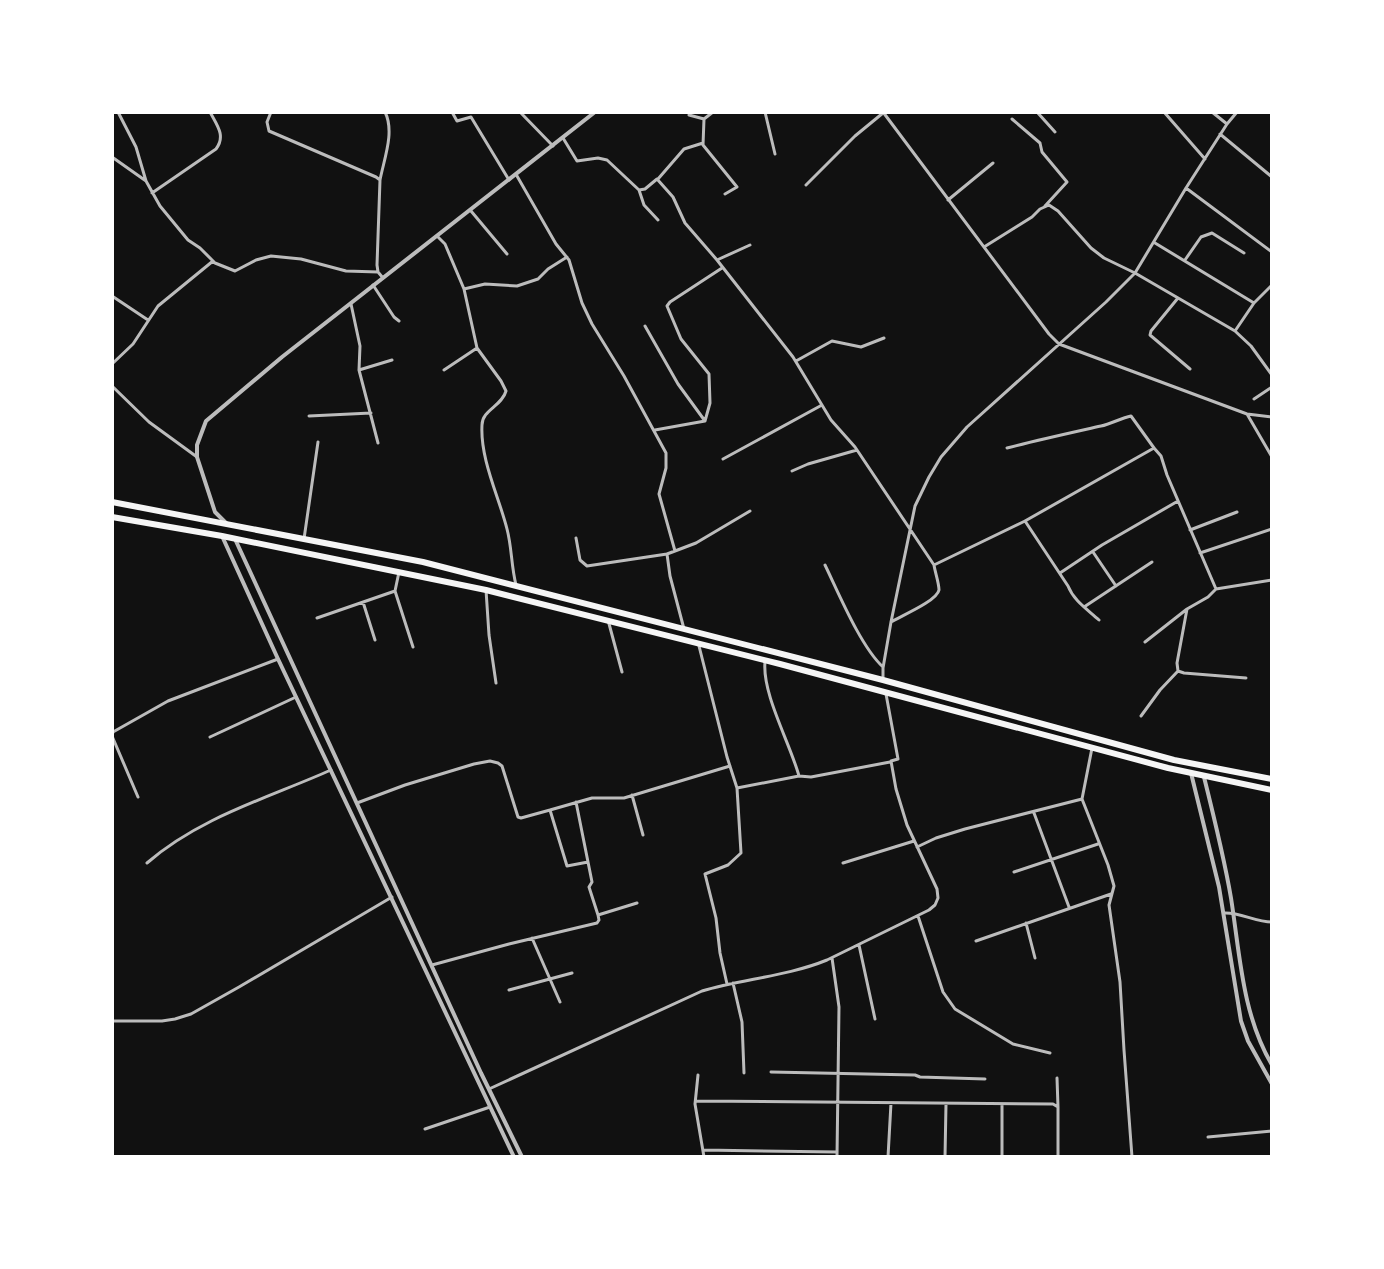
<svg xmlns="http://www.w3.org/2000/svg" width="1384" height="1269" font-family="'IBM Plex Serif',serif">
	<rect width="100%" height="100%" fill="#111"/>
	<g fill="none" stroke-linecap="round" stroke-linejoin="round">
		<path stroke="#bcbcbc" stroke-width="3" d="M 118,112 L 136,147 L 146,181 L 160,206 L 188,240 L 200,248 L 215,263 L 235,271 L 256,260 L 271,256 L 301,259 L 346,271 L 378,272
			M 271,112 L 267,122 L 269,131 L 376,177 L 380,180 L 377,265 L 378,272 L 383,278
			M 452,112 L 457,121 L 471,117 L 509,180
			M 520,112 L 553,146
			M 765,112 L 775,154
			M 883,112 L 1049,334 L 1059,344 L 1247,414 L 1272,417
			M 1037,112 L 1055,132
			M 1164,112 L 1205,159
			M 1212,112 L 1227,124
			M 689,115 L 704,119 L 713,112
			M 704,119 L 703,145 L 737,187 L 725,194
			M 1012,119 L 1040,143 L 1042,152 L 1067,182 L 1045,206
			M 1220,134 L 1272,177
			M 563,138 L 577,161 L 598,158 L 607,160 L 639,190 L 645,189 L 657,179 L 673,197 L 685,223 L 717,260 L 793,357 L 831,420 L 855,447 L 934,565 L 1025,521 L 1154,448 L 1161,456 L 1167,475 L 1216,589
			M 112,157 L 146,181
			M 517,176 L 556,244 L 569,260 L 582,303 L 592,324 L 624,376 L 666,453 L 666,468 L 659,494 L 675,551 L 667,554 L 670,576 L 684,629
			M 658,179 L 684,149 L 703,143
			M 380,180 C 384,159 395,132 385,112
			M 806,185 L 855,136 L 883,113
			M 1186,188 L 1272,252
			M 639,190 L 644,205 L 658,220
			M 152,193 L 216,149 C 226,136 217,125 210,112
			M 948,200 L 993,163
			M 471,211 L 507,254
			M 437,236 L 445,244 L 464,289 L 477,348 L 501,381 L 506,391 C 502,406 482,410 482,425 C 480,459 499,497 507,529 C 512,548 511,565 516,585
			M 1155,243 L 1254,303
			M 984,247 L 1032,217 L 1040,209 L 1049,205 L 1058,211 L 1091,248 L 1104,258 L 1135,273 L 1235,331 L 1254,303 L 1272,285
			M 717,260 L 750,245
			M 1185,260 L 1201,237 L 1212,233 L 1244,253
			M 373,285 L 394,317 L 399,321
			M 464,289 L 485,284 L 517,286 L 538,279 L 548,269 L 567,257
			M 112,296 L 148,320
			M 1178,298 L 1151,331 L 1150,335 L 1190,369
			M 351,304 L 360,346 L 359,370 L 378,443
			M 645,326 L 678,384 L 705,421 L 655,430
			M 1235,331 L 1251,346 L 1272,375
			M 796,361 L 832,341 L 861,347 L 884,338
			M 112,364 L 133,344 L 158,306 L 213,261
			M 359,370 L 392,360
			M 444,370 L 477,348
			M 112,386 L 149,422 L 197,457
			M 1254,399 L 1272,387
			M 1247,414 L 1272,457
			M 309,416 L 371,413
			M 705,421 L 710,403 L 709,374 L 681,339 L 667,306 L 670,302 L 722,268
			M 1007,448 C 1038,440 1070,433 1101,426 C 1111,424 1121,418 1131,416 L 1154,448
			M 723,459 L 822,405
			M 792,471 L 808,464 L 857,450
			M 1025,521 L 1068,586 C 1074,601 1087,609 1099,620
			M 1190,530 L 1237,512
			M 576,538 L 580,560 L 587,566 L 667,554
			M 304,539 L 318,442
			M 675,551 L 696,543 L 750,511
			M 1093,552 L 1116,586
			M 1200,553 L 1272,529
			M 825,565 C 839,594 861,647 883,667
			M 1060,573 L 1102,545 L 1178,501
			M 486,590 L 489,635 L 496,683
			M 395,591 L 413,647
			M 363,602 L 375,640
			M 1084,607 L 1152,562
			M 1187,609 L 1177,663 L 1178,671 L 1184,673 L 1246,678
			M 317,618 L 395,591 L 399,572
			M 608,620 L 622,672
			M 891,622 C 901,616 937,601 939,590 C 939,583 935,572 934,565
			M 1145,642 L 1187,609 L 1208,597 L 1216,589 L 1272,580
			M 699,646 L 727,757 L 737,788 L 741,853 L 728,865 L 705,874 L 716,918 L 720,953 L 727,984
			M 883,677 L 883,668 L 891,622 L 915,506 L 929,477 L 941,457 L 967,427 L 1106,302 L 1135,273 L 1186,188 L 1227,124 L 1237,112
			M 1141,716 L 1160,690 L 1178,671
			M 210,737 L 296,697
			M 799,776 L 811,777 L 890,762
			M 737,788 L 799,776 C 790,743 762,694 765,662
			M 632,795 L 643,835
			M 138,797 L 112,736 L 113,732 L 168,701 L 278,659
			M 1082,799 L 1108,865 L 1114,886 L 1109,905 L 1120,982 L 1124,1050 L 1132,1157
			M 576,802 L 592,882 L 589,887 L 598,915 L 637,903
			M 357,803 L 405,785 L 474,764 L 490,761 L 498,763 L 502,766 L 518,817 L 521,818 L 550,810 L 567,866 L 588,862
			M 550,810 L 592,798 L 624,798 L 730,766
			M 1034,813 L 1069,907
			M 917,847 L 936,838 L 965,829 L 1082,799 L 1092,748
			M 147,863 C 200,817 268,798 331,770
			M 843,863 L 914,841
			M 1014,872 L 1098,844
			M 1224,913 C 1240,912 1255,922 1272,922
			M 918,916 L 943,992 L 955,1009 L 1013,1044 L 1050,1053
			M 1026,923 L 1035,958
			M 532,938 L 560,1002
			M 976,941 L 1111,894
			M 859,945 L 875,1019
			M 832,958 L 839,1007 L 837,1157
			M 432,965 L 509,944 L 597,923 L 599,920 L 598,915
			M 733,983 L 742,1022 L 744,1073
			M 509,990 L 572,973
			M 112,1021 L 162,1021 L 175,1019 L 191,1014 L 239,987 L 392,897
			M 771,1072 L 915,1075 L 920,1077 L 985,1079
			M 698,1075 L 695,1104 L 704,1157
			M 1057,1078 L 1058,1107
			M 489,1089 L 702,991 C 743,979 788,976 827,960 L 929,910 L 935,905 L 938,898 L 937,889 L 907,825 L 896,789 L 891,761 L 898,759 L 886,694
			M 696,1101 L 1053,1104 L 1058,1107 L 1058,1157
			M 425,1129 L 490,1107
			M 1208,1137 L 1272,1131
			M 703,1150 L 837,1152
			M 888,1157 L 891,1103
			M 945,1157 L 946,1104
			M 1002,1157 L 1002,1105"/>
		<path stroke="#bcbcbc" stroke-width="4" d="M 227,524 L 215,512 L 197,457 L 197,445 L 206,421 L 282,357 L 595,112
			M 222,536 L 278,659 L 514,1157
			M 235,539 L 481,1073 L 522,1157
			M 1191,773 L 1219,887 L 1241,1021 L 1248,1041 L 1272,1084
			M 1204,777 C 1214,817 1224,857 1231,898 C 1240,955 1242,1014 1272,1065"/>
		<path stroke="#f5f5f5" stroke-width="6" d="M 112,502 L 423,562 L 883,680 L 1174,760 L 1272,779
			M 112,517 L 222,536 L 486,590 L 780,664 L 1168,768 L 1272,790"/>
	</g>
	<rect width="1384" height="1269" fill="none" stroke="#ffffff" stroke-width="228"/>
</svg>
